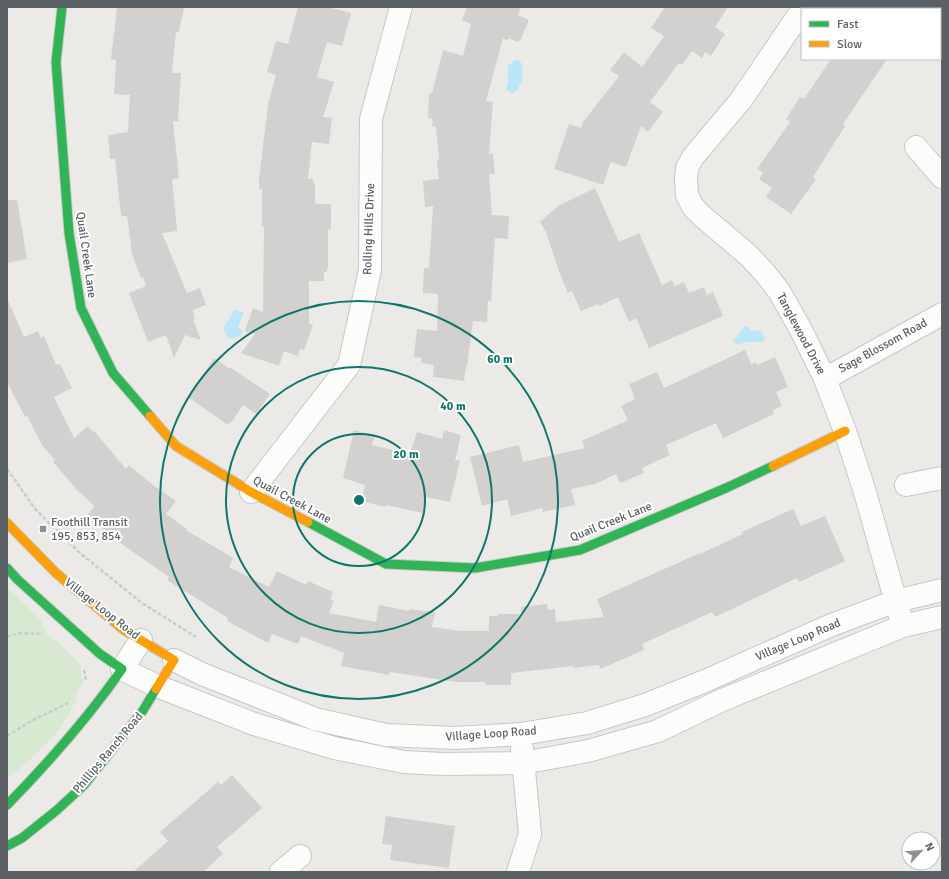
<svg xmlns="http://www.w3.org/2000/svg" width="949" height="879" font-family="Signika,sans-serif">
	<rect width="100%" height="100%" fill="#eceae7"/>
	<path fill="#d7e9d1" d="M 7,587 L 41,621 L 48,635 L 57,641 L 80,664 L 83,682 L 75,696 L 77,699 L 59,730 L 32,758 L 7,779 Z"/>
	<path fill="#bae6f8" d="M 515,60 L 519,60 C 527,68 522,86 514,93 L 511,93 L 506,89 L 508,82 L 508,66 Z
		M 235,309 L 244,313 L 238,327 L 243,331 L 240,336 L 229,339 L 223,329 Z
		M 745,326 L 749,327 L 751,330 L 760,331 L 763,334 L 765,340 C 759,344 755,342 749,342 C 743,342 741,345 736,344 L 733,341 Z"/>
	<path fill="#d3d1d0" d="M 117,7 L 184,7 L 179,32 L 176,32 L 172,73 L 181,73 L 178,121 L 173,121 L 179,178 L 172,179 L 177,231 L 162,233 L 187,293 L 200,288 L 206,305 L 193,310 L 195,319 L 193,320 L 201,340 L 185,335 L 174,358 L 166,335 L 148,342 L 129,293 L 146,286 L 143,277 L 141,278 L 132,254 L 127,216 L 121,216 L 115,159 L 110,159 L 108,135 L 128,132 L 130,95 L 114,94 L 116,60 L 111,59 Z
		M 298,7 L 327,7 L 351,13 L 342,46 L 327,42 L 317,77 L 334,82 L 323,117 L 332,118 L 329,144 L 312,142 L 308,179 L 313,179 L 313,183 L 315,183 L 315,204 L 331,204 L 331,229 L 328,229 L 328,269 L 327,269 L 327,272 L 324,272 L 324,281 L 309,281 L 309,324 L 313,325 L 304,350 L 300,349 L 298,356 L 284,351 L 279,366 L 241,353 L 255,334 L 245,331 L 253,308 L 263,312 L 264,227 L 262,227 L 262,189 L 259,189 L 259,179 L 268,104 L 276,75 L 267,72 L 276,41 L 288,44 Z
		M 467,7 L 521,7 L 518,15 L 529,20 L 520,41 L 518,41 L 517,42 L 509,38 L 508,41 L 503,38 L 486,101 L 493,102 L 489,154 L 493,153 L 495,174 L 489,174 L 492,215 L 509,216 L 508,239 L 495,238 L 491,301 L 488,301 L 487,322 L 473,321 L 467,367 L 466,366 L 464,381 L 433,377 L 434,365 L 421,363 L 422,358 L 415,357 L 414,356 L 417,329 L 437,331 L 438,294 L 423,293 L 424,268 L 429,268 L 433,206 L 425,207 L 423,181 L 439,179 L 437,160 L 439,160 L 436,127 L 432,126 L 433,119 L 428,118 L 429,93 L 432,93 L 443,50 L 463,56 L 471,24 L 462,20 Z
		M 665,7 L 728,7 L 715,27 L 725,34 L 711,56 L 705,52 L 702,58 L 692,51 L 682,65 L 679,63 L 650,102 L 663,112 L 648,132 L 641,126 L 626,167 L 611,162 L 603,185 L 554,169 L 569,124 L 581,128 L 583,122 L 619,76 L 610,70 L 624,52 L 642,67 L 664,36 L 651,28 Z
		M 831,59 L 887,59 L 843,124 L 845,126 L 813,177 L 816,179 L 791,214 L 766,197 L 772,188 L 759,179 L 763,173 L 757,169 L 790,122 L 786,119 L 800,97 L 804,99 Z
		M 595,188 L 619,242 L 639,233 L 662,285 L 672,280 L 675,286 L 684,282 L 689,293 L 704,287 L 707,295 L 713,292 L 723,316 L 649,348 L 636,318 L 629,322 L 618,297 L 599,306 L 598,304 L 581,311 L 572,291 L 568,293 L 560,274 L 546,232 L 540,222 L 558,206 Z
		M 7,200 L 17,200 L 27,259 L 7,263 Z
		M 7,298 L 24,337 L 38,331 L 41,338 L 44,336 L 56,365 L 60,364 L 72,388 L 54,397 L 74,438 L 88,426 L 93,432 L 94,431 L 126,469 L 129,465 L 153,485 L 176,501 L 166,514 L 187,529 L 186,530 L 233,558 L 229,567 L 269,587 L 277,571 L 306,585 L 308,581 L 333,592 L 330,599 L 334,601 L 329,613 L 376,622 L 379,605 L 409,611 L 409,609 L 435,612 L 432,627 L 461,631 L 489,631 L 489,616 L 498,616 L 498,614 L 521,614 L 521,607 L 547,604 L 548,610 L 555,609 L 556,622 L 604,617 L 597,599 L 700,553 L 700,554 L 743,534 L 742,532 L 793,509 L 801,526 L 825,516 L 845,561 L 799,582 L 797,578 L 715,617 L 712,612 L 642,644 L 644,650 L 600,669 L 599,665 L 573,668 L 573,666 L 511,673 L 511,685 L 485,685 L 485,682 L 456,682 L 390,672 L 389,675 L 341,666 L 344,653 L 301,636 L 298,644 L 272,634 L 268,643 L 227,621 L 228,618 L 167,580 L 169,577 L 119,542 L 87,515 L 95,506 L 77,490 L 53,462 L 55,460 L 42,445 L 27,416 L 25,417 L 7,382 Z
		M 745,350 L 751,364 L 756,362 L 757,365 L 775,357 L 788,387 L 776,392 L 782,406 L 773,410 L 774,414 L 723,438 L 716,423 L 666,445 L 670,455 L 642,468 L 644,473 L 620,483 L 616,474 L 595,484 L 571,489 L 575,505 L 543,512 L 542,508 L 511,516 L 507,499 L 482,506 L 470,457 L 519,445 L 523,462 L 585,448 L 582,441 L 628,420 L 621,406 L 635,399 L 629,384 L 657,372 L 664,388 Z
		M 214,358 L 230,369 L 231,368 L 270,394 L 256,414 L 243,405 L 231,423 L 230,422 L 228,425 L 188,397 Z
		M 354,430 L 375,435 L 372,445 L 410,454 L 417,432 L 442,439 L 444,430 L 461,435 L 455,461 L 460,460 L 450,502 L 426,497 L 422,513 L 386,505 L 386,507 L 361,501 L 365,485 L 343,478 Z
		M 232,775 L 262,808 L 217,847 L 223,854 L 203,872 L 133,872 L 168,841 L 160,832 L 218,782 L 221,785 Z
		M 386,816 L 455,826 L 449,868 L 390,860 L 392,845 L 382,844 Z"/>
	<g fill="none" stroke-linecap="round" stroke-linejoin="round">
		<defs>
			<path id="street" d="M 802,10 L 741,100 L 693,157 L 687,168 L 686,179 L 687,195 L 693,207 L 702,216 L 748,255 L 764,272 L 779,291 L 801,330 L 825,379 L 845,431 L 864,489 L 900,616
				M 916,147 L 942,177
				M 825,379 L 942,314
				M 906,485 L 942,478
				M 251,492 L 349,365 L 370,270 L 371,119 L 401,7
				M 141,640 L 122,669 L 157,686 L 254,724 L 334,748 L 404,762 L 442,764 L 523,763 L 588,751 L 658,731 L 720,701 L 903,626 L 942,617
				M 174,660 L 202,674 L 315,719 L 386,735 L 456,738 L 521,734 L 587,723 L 645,705 L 705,681 L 829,626 L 896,601 L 942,590
				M 281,872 L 300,856
				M 518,872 L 530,834 L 522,749"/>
			<path id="fast" d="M 62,7 L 56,62 L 69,233 L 81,308 L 113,373 L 150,416
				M 308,522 L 386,564 L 475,568 L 580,550 L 726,488 L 773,466
				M 7,568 L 18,580 L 100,654 L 122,669 C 88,718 49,762 7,805
				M 7,846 L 22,838 L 57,810 L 84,785 L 142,712 L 156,689"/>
			<path id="slow" d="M 150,416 L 176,446 L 251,492 L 308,522
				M 773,466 L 845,431
				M 7,523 L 56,573 L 124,630 L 174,660 L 156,689"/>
		</defs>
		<use href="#street" stroke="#c8c7c8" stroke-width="24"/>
		<use href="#fast" stroke="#c8c9c9" stroke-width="11"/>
		<use href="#slow" stroke="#c8c9c9" stroke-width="11"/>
		<path stroke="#c7cec9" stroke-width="2.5" stroke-dasharray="4 2" stroke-linecap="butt" d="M 7,469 L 36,510 L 81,554 L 142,603 L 196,637
			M 7,637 L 19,633 L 43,634
			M 84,670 L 86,680
			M 7,736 L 31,721 L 68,703"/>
		<use href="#street" stroke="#fcfcfb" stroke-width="22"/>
		<use href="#fast" stroke="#30b455" stroke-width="9"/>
		<use href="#slow" stroke="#ff9f0a" stroke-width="9"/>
	</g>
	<g fill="none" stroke="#0f766e" stroke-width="2">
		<circle cx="359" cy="500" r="66"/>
		<circle cx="359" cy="500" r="133"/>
		<circle cx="359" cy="500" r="199"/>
	</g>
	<rect fill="#8e9192" stroke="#fff" stroke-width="1.5" x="39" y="525" width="8" height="8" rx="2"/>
	<g text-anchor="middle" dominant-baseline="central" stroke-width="4" stroke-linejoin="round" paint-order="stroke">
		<g font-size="12" fill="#5c6165" stroke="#fff">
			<text transform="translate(369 229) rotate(-88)">Rolling Hills Drive</text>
			<text transform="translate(86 255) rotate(82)">Quail Creek Lane</text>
			<text transform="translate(801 334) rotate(62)">Tanglewood Drive</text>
			<text transform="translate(883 346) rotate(-29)">Sage Blossom Road</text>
			<text transform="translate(292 500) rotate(28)">Quail Creek Lane</text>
			<text transform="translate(611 522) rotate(-22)">Quail Creek Lane</text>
			<text transform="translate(102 609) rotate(38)">Village Loop Road</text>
			<text transform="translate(798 640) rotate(-23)">Village Loop Road</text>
			<text transform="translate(491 734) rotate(-4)">Village Loop Road</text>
			<text transform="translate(108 753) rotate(-50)">Phillips Ranch Road</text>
		</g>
		<g font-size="12" fill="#5c6165" stroke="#fff" text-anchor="start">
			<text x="51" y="522">Foothill Transit<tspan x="51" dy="14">195, 853, 854</tspan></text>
		</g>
	</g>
	<circle cx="359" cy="500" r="6" fill="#0f766e" stroke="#fff" stroke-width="2"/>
	<g font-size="12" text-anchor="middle" font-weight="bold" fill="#0f766e" stroke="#fff" stroke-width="4" stroke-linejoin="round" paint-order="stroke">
		<text x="500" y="363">60 m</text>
		<text x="453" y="410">40 m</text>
		<text x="406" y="458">20 m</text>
	</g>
	<rect width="949" height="879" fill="none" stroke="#5c6165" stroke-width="16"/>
	<rect x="801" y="8" width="140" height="52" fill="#ffffff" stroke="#bec0c1"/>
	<rect x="809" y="21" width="20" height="6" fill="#30b455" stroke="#bec0c1"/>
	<text x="837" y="28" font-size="12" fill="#5c6165">Fast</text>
	<rect x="809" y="41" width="20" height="6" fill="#ff9f0a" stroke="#bec0c1"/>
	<text x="837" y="48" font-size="12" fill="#5c6165">Slow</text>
	<g transform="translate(921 851) rotate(64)"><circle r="19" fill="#ffffff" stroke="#bec0c1"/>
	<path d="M0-3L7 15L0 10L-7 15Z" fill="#8e9192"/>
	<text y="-6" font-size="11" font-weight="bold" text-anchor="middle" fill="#5c6165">N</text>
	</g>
</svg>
